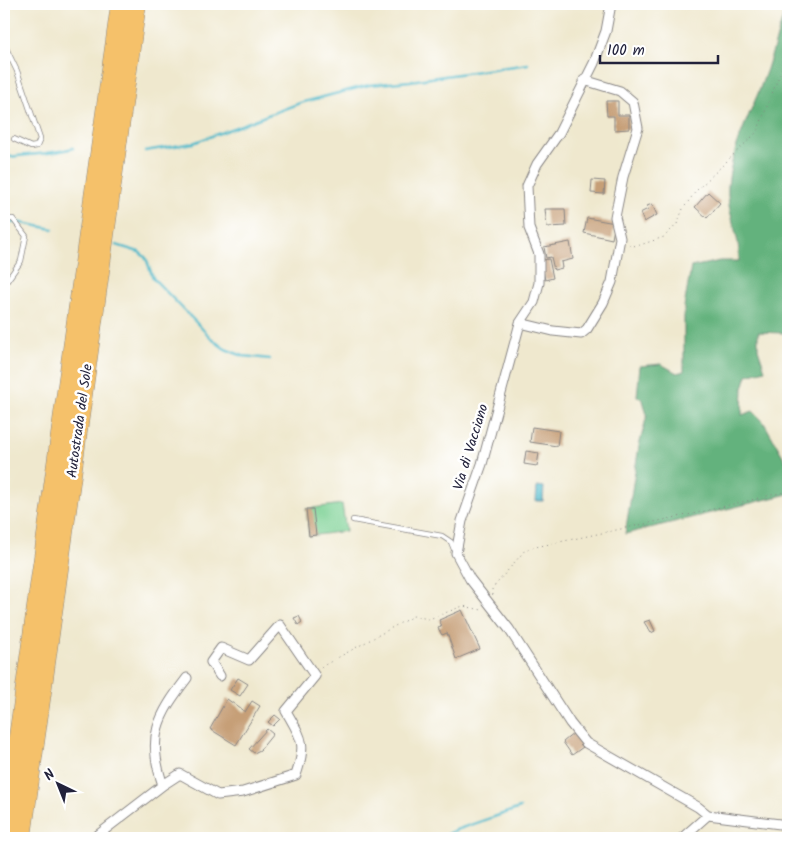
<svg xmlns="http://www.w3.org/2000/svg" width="792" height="842" font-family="Kalam,sans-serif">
	<rect width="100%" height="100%" fill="#fff"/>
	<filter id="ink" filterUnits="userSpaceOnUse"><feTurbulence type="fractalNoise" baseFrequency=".02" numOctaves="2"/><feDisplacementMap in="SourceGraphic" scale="10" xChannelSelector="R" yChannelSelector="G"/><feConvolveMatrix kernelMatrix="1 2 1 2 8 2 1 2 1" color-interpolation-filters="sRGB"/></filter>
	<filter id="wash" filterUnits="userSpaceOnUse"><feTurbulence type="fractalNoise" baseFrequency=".0096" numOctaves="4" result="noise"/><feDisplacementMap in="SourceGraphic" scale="20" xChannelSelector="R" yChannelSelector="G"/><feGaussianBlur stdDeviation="1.12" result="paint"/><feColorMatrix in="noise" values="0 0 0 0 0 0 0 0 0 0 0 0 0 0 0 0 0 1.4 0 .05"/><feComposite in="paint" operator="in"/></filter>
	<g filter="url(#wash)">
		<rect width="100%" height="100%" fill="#efe8ce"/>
		<path fill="#7ad093" stroke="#4e7967" d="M 342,504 L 346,531 L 309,536 L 306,509 Z"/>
		<path fill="#63b27d" stroke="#426a5c" d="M 787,4 L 788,330 L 783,333 L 758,332 L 758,349 L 765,370 L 747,375 L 743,388 L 742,415 L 753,411 L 763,421 L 788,465 L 788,494 L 625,534 L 639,446 L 647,415 L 643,400 L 637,396 L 640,366 L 661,364 L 677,373 L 684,371 L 684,307 L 691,267 L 720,261 L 739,261 C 741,235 726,214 728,186 C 731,152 746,122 759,91 C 770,63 778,33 787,4 Z"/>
		<path fill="#4eb9ca" stroke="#386e82" d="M 537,486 L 544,487 L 543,501 L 536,501 Z"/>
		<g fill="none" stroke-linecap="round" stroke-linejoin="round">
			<path stroke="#4eb9ca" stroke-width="2.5" d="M 145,151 L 193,143 L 300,103 L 369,85 L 410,81 L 528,64
				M 4,158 C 27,154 50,155 73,148
				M 4,222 L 22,223 L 53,229
				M 116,245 L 139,252 L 146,258 L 153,278 L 213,340 L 225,349 L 243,356 L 270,359
				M 442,838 L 453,831 L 520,808"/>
		</g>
		<g id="blocks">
			<path fill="#c69f77" d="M 606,101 L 618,101 L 618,115 L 629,115 L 629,129 L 614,130 L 614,116 L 607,116 Z
				M 592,180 L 605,181 L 604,194 L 591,193 Z
				M 708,192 L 720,203 L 707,218 L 695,207 Z
				M 652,204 L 657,215 L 644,222 L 640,213 L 648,209 L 647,206 Z
				M 545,209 L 565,209 L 566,226 L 547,227 Z
				M 587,218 L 615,223 L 612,239 L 584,233 Z
				M 570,242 L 573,259 L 561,262 L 562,268 L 554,270 L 551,257 L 546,258 L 544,247 Z
				M 549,259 L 553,278 L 545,280 L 541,260 Z
				M 532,427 L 559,431 L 557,446 L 530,442 Z
				M 526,451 L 539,453 L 537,466 L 524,464 Z
				M 306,509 L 313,509 L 316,535 L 309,536 Z
				M 462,610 L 480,649 L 456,659 L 447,633 L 442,635 L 438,628 L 442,626 L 439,620 Z
				M 299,616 L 302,622 L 298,625 L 294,618 Z
				M 650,620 L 655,631 L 651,633 L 644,622 Z
				M 238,678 L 248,684 L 240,696 L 230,690 Z
				M 227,699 L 245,712 L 252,701 L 260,706 L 236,745 L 210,729 Z
				M 275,715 L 280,719 L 273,726 L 268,722 Z
				M 267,729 L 273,734 L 260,750 L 254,753 L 249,749 Z
				M 574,733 L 583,747 L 572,755 L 563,742 Z"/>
		</g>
	</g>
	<g filter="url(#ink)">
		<use href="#blocks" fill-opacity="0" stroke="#888584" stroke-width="1"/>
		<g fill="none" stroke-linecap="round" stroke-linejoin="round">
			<defs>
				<path id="lane" d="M 4,44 L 17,71 L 40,139 L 37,146 L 31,147 L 14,139
					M 4,219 L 13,219 L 26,236 L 21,261 L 4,285
					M 353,520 L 442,536 L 451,542 L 455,552"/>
				<path id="street" d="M 611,4 L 606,31 L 594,63 L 559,133 L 537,164 L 527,186 L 529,228 L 539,254 L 539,283 L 534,302 L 520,323 L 482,464 L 462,521 L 456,553 L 470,579 L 509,629 L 570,723 L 586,743 L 698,807 L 708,815
					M 520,323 L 553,331 L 581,334 L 587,329 L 603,303 L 612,282 L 620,238 L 615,217 L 623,177 L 638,128 L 633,102 L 620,91 L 584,80
					M 163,785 L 180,774 L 218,795 L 243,792 L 296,775 C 307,743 302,739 286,711 L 315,676 L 280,625 L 249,660 L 221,648 L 211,662 L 220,676
					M 94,838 L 163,785 C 146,737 158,716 187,678
					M 682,838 L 708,815 L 788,825"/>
				<path id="highway" d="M 4,837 L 120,4
					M 22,838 L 137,4"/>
			</defs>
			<use href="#lane" stroke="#888584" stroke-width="6"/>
			<use href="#street" stroke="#888584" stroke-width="11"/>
			<use href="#highway" stroke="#888584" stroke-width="19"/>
			<path stroke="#888584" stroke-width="1" stroke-dasharray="1 4" stroke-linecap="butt" d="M 629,245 L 637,246 L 664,237 L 677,224 L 683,209 L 696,191 L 757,132 L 788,53
				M 493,595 L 492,589 L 526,549 L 692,514 L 788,491
				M 321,667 L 413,616 L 429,619 L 463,606 L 482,610"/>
			<use href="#lane" stroke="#fff" stroke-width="4.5"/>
			<use href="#street" stroke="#fff" stroke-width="9"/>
			<use href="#highway" stroke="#f5c16b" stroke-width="18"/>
		</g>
	</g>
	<g text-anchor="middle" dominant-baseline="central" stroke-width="5" stroke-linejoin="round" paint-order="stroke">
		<g font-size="14" fill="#22223b" stroke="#fff">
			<text transform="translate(80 421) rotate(-82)">Autostrada del Sole</text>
			<text transform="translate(471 447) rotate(-73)">Via di Vacciano</text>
		</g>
	</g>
	<rect width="792" height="842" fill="none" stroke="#fff" stroke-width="20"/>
	<g transform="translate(58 784) rotate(317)" stroke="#ffffff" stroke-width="4" paint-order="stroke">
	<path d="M0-4L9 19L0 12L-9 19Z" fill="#22223b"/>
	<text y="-8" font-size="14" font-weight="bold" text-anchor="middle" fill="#22223b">N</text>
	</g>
	<path d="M600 55v8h118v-8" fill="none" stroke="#22223b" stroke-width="2.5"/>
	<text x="607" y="55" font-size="15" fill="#22223b" stroke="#ffffff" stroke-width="4" paint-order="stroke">100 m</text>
</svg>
